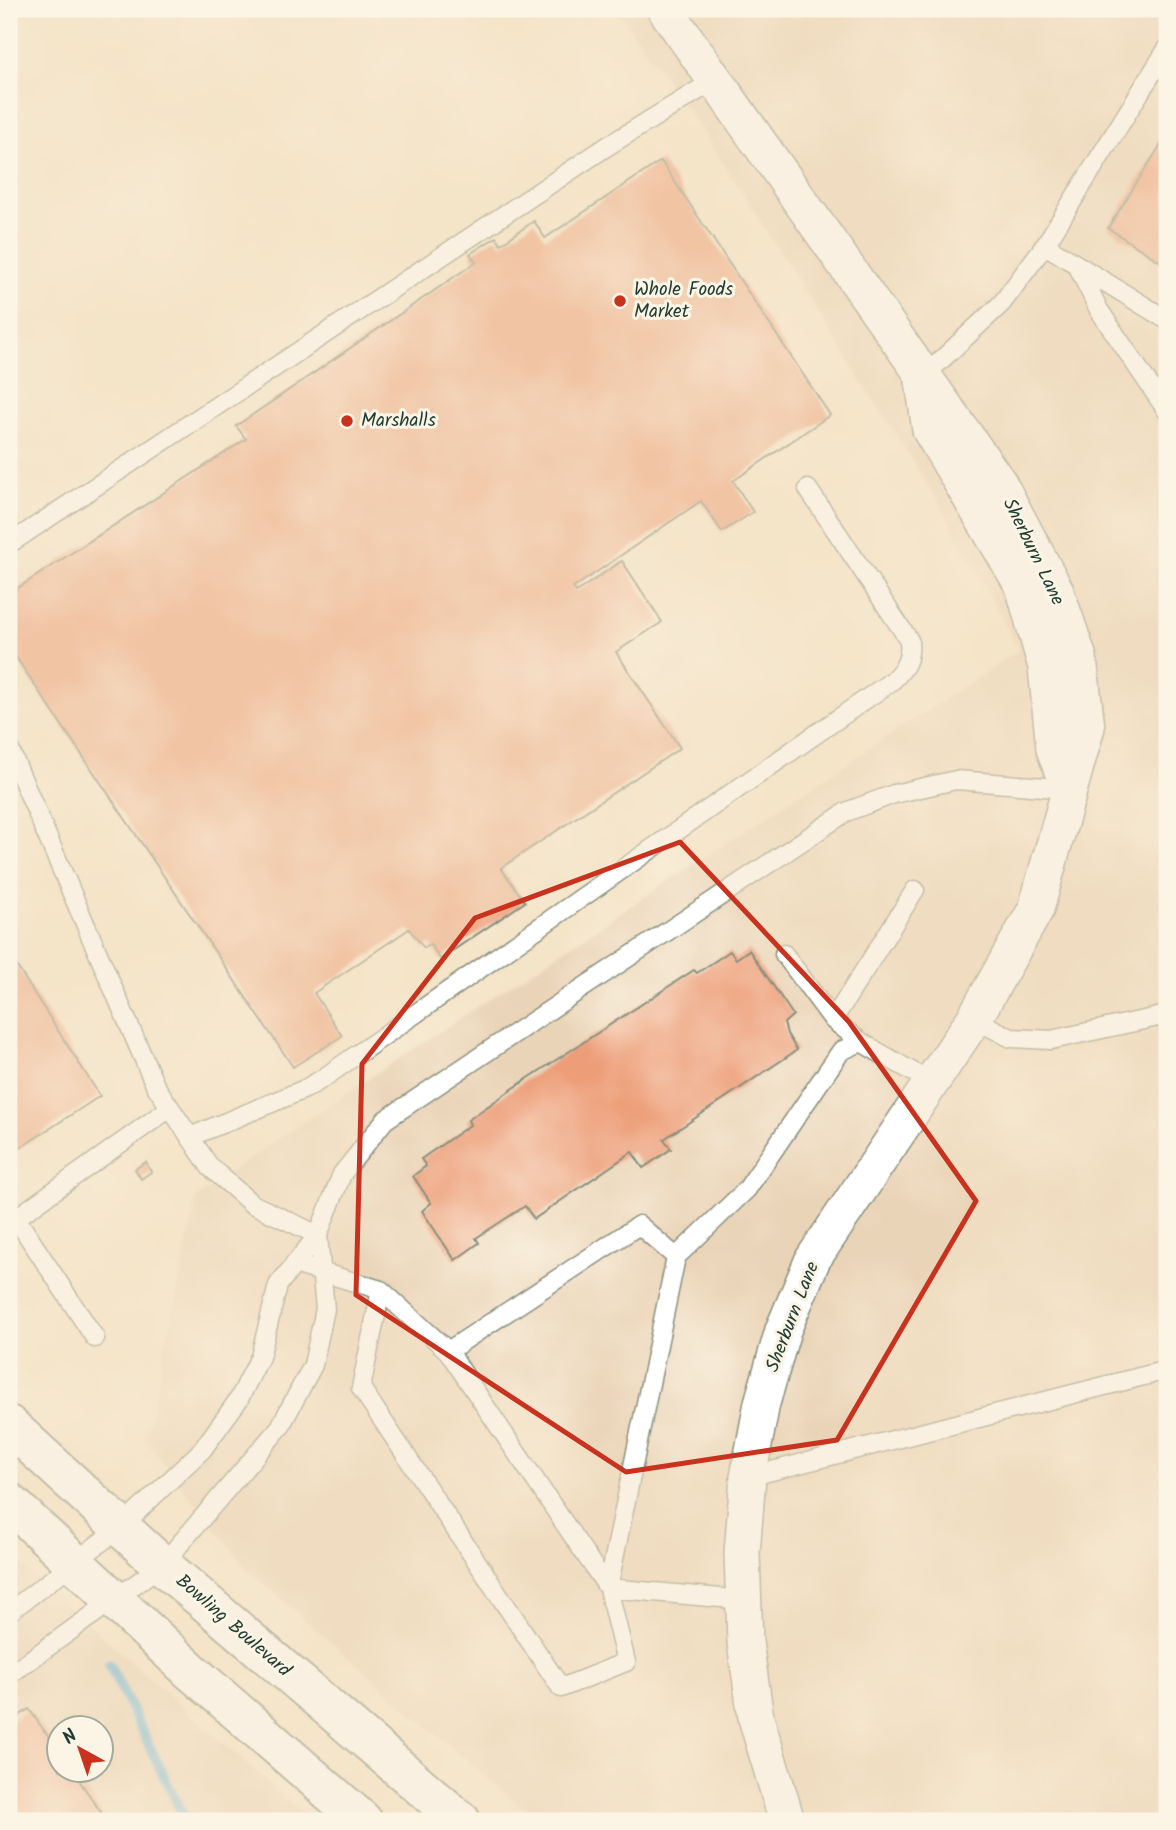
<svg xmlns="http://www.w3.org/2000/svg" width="1176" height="1830" font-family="Kalam,sans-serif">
	<rect width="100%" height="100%" fill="#fcf5e5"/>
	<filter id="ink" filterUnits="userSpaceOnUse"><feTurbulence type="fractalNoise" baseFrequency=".0143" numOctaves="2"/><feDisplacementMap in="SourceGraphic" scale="14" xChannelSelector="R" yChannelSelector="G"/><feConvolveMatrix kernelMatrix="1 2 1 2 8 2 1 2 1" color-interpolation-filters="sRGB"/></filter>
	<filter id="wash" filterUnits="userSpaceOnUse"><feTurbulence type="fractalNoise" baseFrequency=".00686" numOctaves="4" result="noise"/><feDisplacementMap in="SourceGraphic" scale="28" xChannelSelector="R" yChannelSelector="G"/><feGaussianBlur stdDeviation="1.57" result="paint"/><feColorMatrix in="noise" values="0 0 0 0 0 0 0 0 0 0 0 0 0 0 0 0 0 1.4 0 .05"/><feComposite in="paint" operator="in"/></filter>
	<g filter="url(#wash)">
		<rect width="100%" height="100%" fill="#f4e4c8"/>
		<path fill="#ead4b8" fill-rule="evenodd" d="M 616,9 L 1167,9 L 1167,1821 L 537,1821 L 249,1571 L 145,1440 L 197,1197 L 295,1127 L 1019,650 L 938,501 L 706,136 Z
			M 9,1554 L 312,1821 L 9,1821 ZM 60,1728 L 102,1728 L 102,1770 L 60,1770 Z"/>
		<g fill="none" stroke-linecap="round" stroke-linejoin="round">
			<path stroke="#5db0d9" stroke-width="10" d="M 109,1664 L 186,1821"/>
		</g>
		<g id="blocks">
			<path fill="#ed9e79" d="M 1167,135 L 1167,266 L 1108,228 Z
				M 661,161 L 830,415 L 733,481 L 753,512 L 722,532 L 701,501 L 573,588 L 576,592 L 622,561 L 662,622 L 616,652 L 680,748 L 501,868 L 525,902 L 440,959 L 430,944 L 424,948 L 409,929 L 314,993 L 342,1036 L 293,1067 L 9,647 L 9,594 L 246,439 L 236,426 L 476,262 L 470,254 L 496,237 L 501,244 L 534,221 L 545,238 Z
				M 749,950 L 793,1015 L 784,1023 L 787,1034 L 797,1050 L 664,1139 L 671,1149 L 643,1168 L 632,1152 L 534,1219 L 525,1206 L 476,1238 L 479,1243 L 455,1260 L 422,1211 L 431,1203 L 413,1176 L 426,1166 L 421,1159 L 470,1125 L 468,1120 L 527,1079 L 694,970 L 697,973 L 730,951 L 736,959 Z
				M 9,954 L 100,1096 L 9,1155 Z
				M 146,1162 L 151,1172 L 141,1179 L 135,1169 Z
				M 29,1709 L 60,1753 L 60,1770 L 72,1770 L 107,1821 L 9,1821 L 9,1723 Z"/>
		</g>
	</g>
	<g filter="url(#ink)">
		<use href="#blocks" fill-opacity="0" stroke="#8a907e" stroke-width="2"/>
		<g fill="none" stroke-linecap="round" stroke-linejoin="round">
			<defs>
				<path id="service" d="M 1045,245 L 1167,320
					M 1077,265 L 1099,310 L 1167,411
					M 922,378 L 1002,303 L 1045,245 L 1167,49
					M 9,544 L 606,147 L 715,80
					M 9,748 L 155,1085 L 210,1167 L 252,1204 L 318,1235
					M 784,954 L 833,1020
					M 974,1019 L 1011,1038 L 1051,1040 L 1167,1015
					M 861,1042 L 833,1020 L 915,890
					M 190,1137 L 305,1089 L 322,1079 L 892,681 C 905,668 911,660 909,640 L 808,489
					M 676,1257 L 747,1189 L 841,1051 L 861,1042 L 932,1083
					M 294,1264 L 381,1290
					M 95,1338 L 16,1218 L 170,1108
					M 448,1351 L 608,1588
					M 748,1477 L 1167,1370
					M 608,1588 L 676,1257 L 639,1225 L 448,1351 L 381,1290 L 361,1388 L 561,1688 L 626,1662 L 608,1588 L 743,1600
					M 9,1612 L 121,1527 L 202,1450 L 239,1399 L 260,1357 L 278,1285 L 318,1235 L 342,1174 L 385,1120 L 846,812 L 894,794 L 956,780 L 1069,789
					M 9,1675 L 162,1565 L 280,1427 L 313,1365 L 325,1309 L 318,1235"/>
				<path id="minor" d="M 665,9 L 999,483 L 1056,591 L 1079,658 L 1087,727 L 1036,909 L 974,1019 L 813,1259 L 783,1330 L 762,1403 L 748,1477 L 742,1553 L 745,1642 L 756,1718 L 787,1821
					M 923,381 L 930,430 L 1023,586 L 1046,667 L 1054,749 L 1069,789"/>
				<path id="tertiary" d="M 9,1425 L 162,1565 L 461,1821
					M 9,1502 L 193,1673 L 363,1821"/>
			</defs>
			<use href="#service" stroke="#8a907e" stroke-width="21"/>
			<use href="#minor" stroke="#8a907e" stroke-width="38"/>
			<use href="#tertiary" stroke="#8a907e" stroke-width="42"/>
			<use href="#service" stroke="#fff" stroke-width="18"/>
			<use href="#minor" stroke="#fff" stroke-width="35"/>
			<use href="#tertiary" stroke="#fff" stroke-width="38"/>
		</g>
	</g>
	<path d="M0 0H1176V1830H0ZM 680,842 L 849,1022 L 976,1201 L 837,1440 L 626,1472 L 356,1295 L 362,1064 L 475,918 Z" fill="#f4e4c8" fill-opacity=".55" fill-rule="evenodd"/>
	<path fill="none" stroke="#c8321e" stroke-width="5" stroke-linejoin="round" d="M 680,842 L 849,1022 L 976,1201 L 837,1440 L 626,1472 L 356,1295 L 362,1064 L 475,918 Z"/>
	<g fill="#c8321e" stroke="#fcf5e5" stroke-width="2.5">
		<circle cx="620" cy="301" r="7"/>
		<circle cx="347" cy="421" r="7"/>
	</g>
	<g text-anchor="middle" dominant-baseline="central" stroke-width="6" stroke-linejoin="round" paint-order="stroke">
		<g font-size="19" fill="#1f3d34" stroke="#fcf5e5" text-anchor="start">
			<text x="634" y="290">Whole Foods<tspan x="634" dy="22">Market</tspan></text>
			<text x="361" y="421">Marshalls</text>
		</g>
		<g font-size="19" fill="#1f3d34" stroke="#fcf5e5">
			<text transform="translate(1033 552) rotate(64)">Sherburn Lane</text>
			<text transform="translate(793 1317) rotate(-69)">Sherburn Lane</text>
			<text transform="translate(233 1626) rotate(41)">Bowling Boulevard</text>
		</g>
	</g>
	<rect width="1176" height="1830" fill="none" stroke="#fcf5e5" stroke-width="35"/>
	<g transform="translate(80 1749) rotate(320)"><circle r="33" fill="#fcf5e5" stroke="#a4ab9e" stroke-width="2"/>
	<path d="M0-5L12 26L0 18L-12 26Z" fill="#c8321e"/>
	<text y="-10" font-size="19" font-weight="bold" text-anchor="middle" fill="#1f3d34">N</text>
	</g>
</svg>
